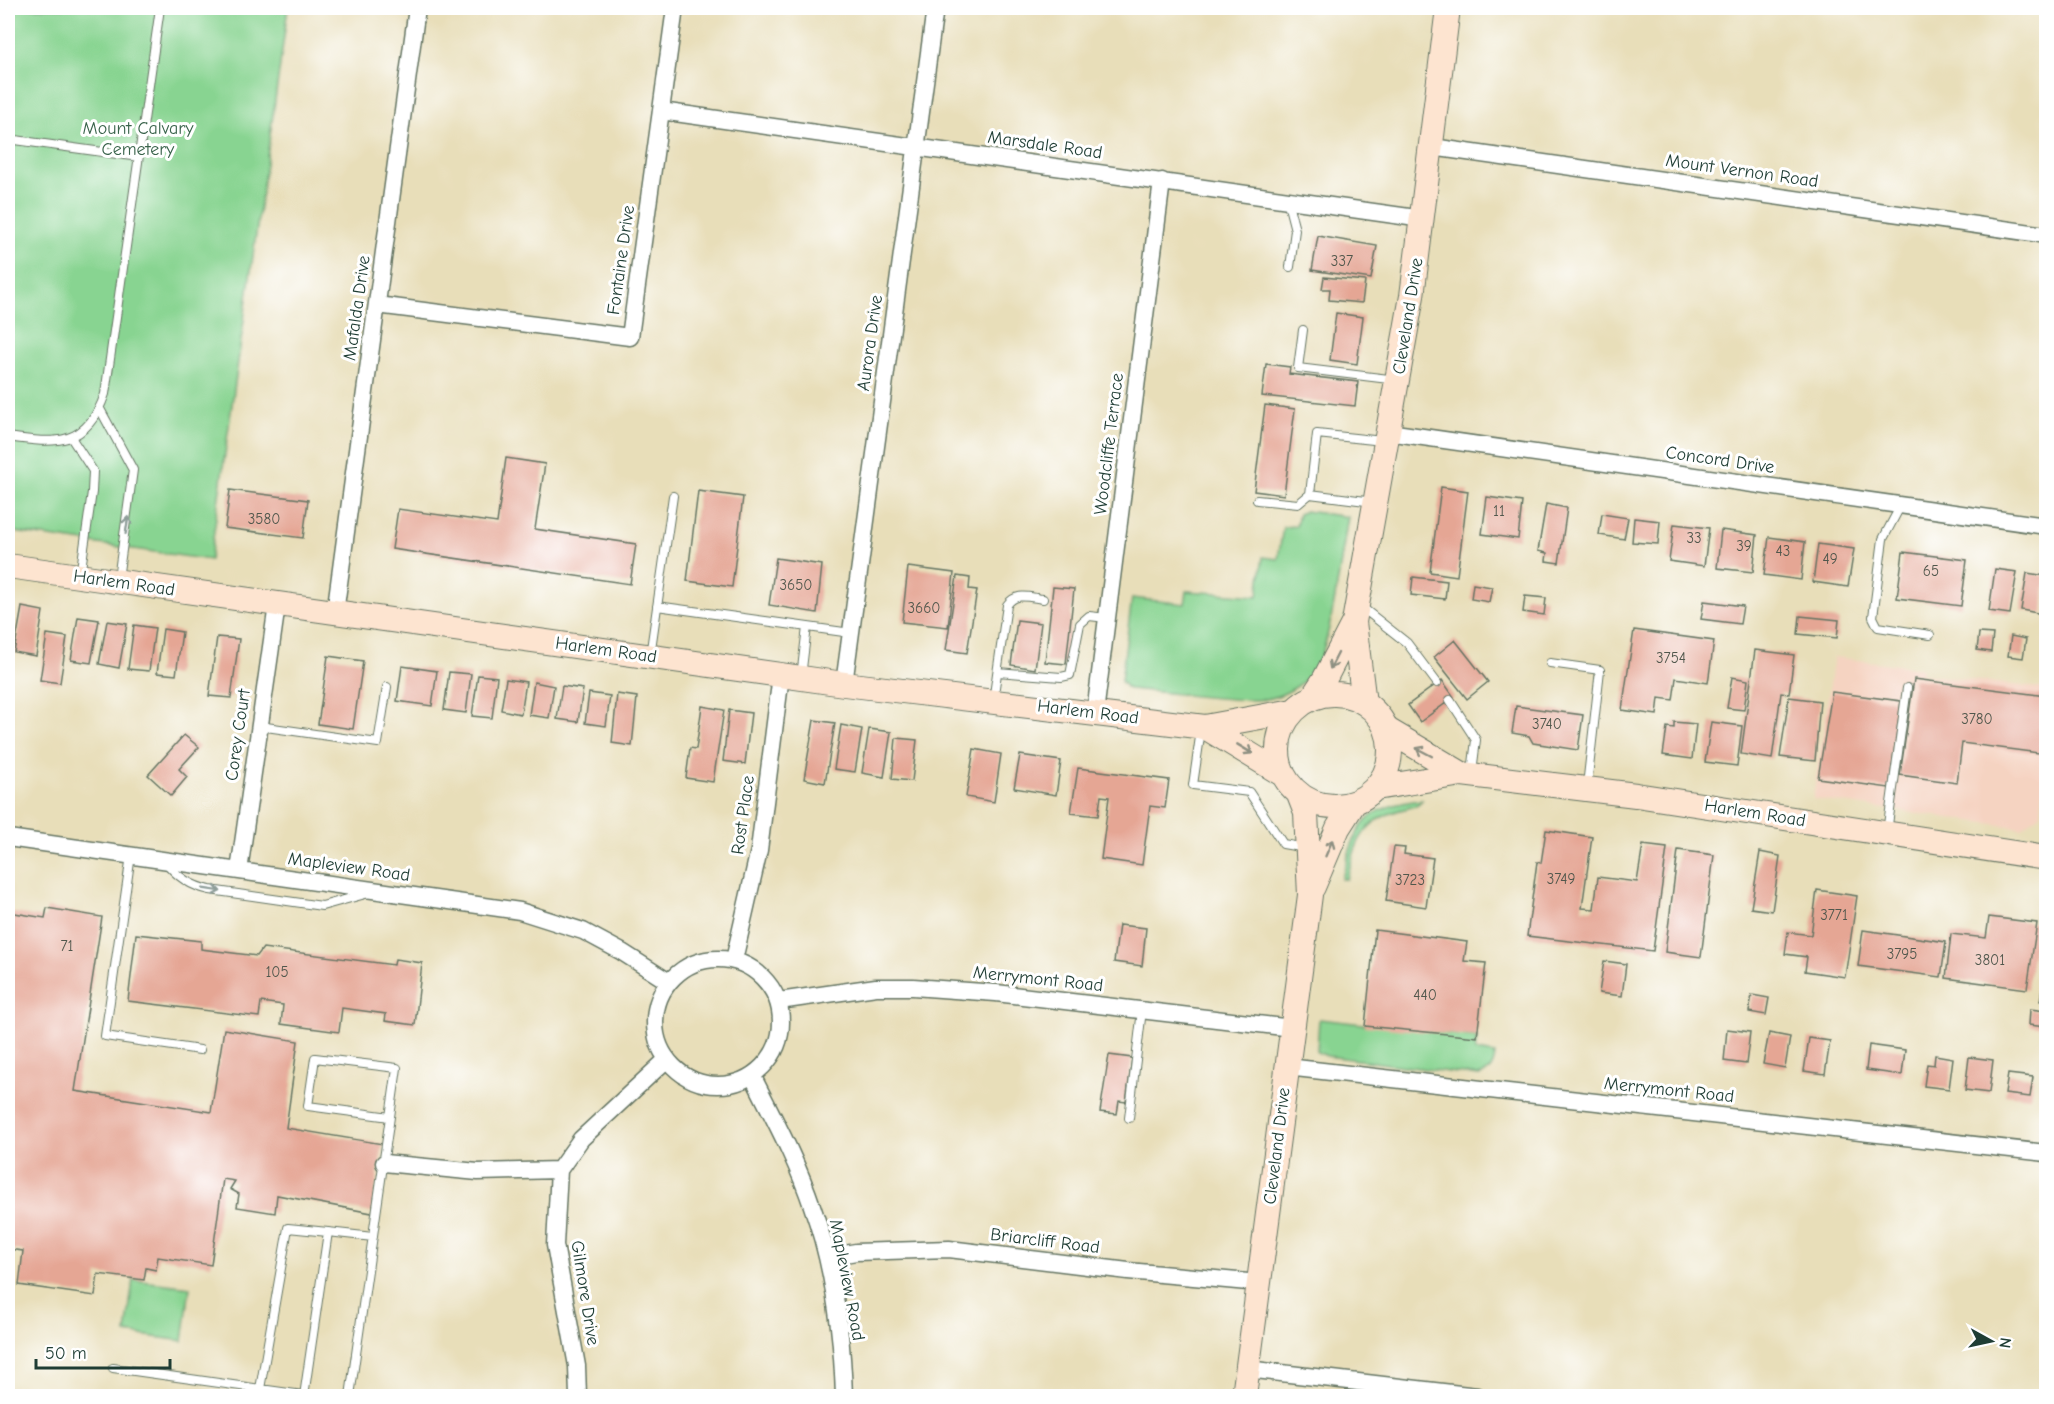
<svg xmlns="http://www.w3.org/2000/svg" width="2054" height="1404" font-family="'Comic Neue',sans-serif">
	<rect width="100%" height="100%" fill="#fff"/>
	<filter id="ink" filterUnits="userSpaceOnUse"><feTurbulence type="fractalNoise" baseFrequency=".0167" numOctaves="2"/><feDisplacementMap in="SourceGraphic" scale="12" xChannelSelector="R" yChannelSelector="G"/><feConvolveMatrix kernelMatrix="1 2 1 2 8 2 1 2 1" color-interpolation-filters="sRGB"/></filter>
	<filter id="wash" filterUnits="userSpaceOnUse"><feTurbulence type="fractalNoise" baseFrequency=".008" numOctaves="4" result="noise"/><feDisplacementMap in="SourceGraphic" scale="24" xChannelSelector="R" yChannelSelector="G"/><feGaussianBlur stdDeviation="1.35" result="paint"/><feColorMatrix in="noise" values="0 0 0 0 0 0 0 0 0 0 0 0 0 0 0 0 0 1.4 0 .05"/><feComposite in="paint" operator="in"/></filter>
	<g filter="url(#wash)">
		<rect width="100%" height="100%" fill="#e8deb9"/>
		<path fill="#f5d3c1" d="M 1834,657 L 1922,668 L 1921,674 L 2046,689 L 2046,767 L 2041,813 L 2022,828 L 1813,799 Z"/>
		<path fill="#88d491" stroke="#548862" stroke-width="1.5" d="M 8,8 L 288,8 L 210,560 L 8,531 Z
			M 1305,511 L 1348,517 C 1342,549 1331,646 1315,669 C 1302,687 1278,700 1256,700 C 1214,700 1170,692 1128,689 L 1121,681 L 1132,598 L 1185,604 L 1187,591 L 1258,596 L 1263,557 L 1278,559 L 1283,527 L 1296,526 L 1299,514 Z
			M 1422,800 C 1416,808 1406,808 1397,811 C 1361,822 1355,845 1347,879 L 1342,879 C 1355,826 1364,806 1422,800 Z
			M 1319,1019 L 1477,1037 L 1475,1051 L 1495,1054 C 1494,1065 1491,1072 1479,1076 L 1327,1056 L 1317,1052 Z
			M 133,1280 L 190,1287 L 183,1341 L 126,1333 Z"/>
		<g id="blocks">
			<path fill="#e5a694" d="M 1318,236 L 1377,246 L 1371,279 L 1312,270 Z
				M 1324,277 L 1365,281 L 1362,303 L 1329,300 L 1330,289 L 1322,289 Z
				M 1336,313 L 1363,317 L 1357,364 L 1330,360 Z
				M 1266,364 L 1290,367 L 1289,374 L 1358,382 L 1355,406 L 1262,396 Z
				M 1265,405 L 1295,409 L 1284,495 L 1254,491 Z
				M 506,458 L 545,464 L 535,529 L 636,544 L 630,584 L 392,549 L 398,509 L 497,523 Z
				M 1441,487 L 1468,491 L 1457,576 L 1430,572 Z
				M 230,490 L 308,500 L 303,538 L 225,528 Z
				M 698,491 L 743,497 L 732,587 L 687,581 Z
				M 1487,497 L 1522,502 L 1518,539 L 1482,534 Z
				M 1546,504 L 1567,508 L 1559,563 L 1546,561 L 1547,553 L 1538,551 Z
				M 1602,514 L 1628,518 L 1624,539 L 1599,535 Z
				M 1634,518 L 1660,521 L 1658,544 L 1632,542 Z
				M 1674,524 L 1709,528 L 1704,566 L 1669,561 Z
				M 1721,530 L 1757,535 L 1753,572 L 1717,568 Z
				M 1769,537 L 1805,542 L 1801,580 L 1764,575 Z
				M 1818,544 L 1854,549 L 1848,587 L 1813,582 Z
				M 1903,552 L 1967,560 L 1961,606 L 1897,598 Z
				M 776,558 L 822,565 L 817,613 L 769,605 Z
				M 908,567 L 954,573 L 948,627 L 902,622 Z
				M 1995,569 L 2017,572 L 2010,614 L 1989,611 Z
				M 2027,573 L 2046,576 L 2043,614 L 2021,610 Z
				M 957,576 L 970,578 L 969,589 L 977,590 L 967,653 L 946,650 Z
				M 1413,577 L 1447,581 L 1445,599 L 1411,595 Z
				M 1473,584 L 1492,587 L 1489,602 L 1471,599 Z
				M 1053,587 L 1074,589 L 1066,664 L 1045,662 Z
				M 1525,596 L 1546,598 L 1544,615 L 1523,612 Z
				M 1704,601 L 1743,606 L 1740,624 L 1701,619 Z
				M 22,607 L 43,611 L 36,656 L 14,652 Z
				M 8,609 L 14,611 L 9,645 L 8,645 Z
				M 1800,616 L 1839,620 L 1837,638 L 1798,634 Z
				M 78,617 L 99,620 L 91,663 L 71,660 Z
				M 1017,620 L 1041,623 L 1035,669 L 1011,665 Z
				M 107,621 L 127,624 L 119,668 L 99,664 Z
				M 134,625 L 155,628 L 149,671 L 128,669 Z
				M 163,629 L 182,632 L 176,675 L 157,673 Z
				M 1634,630 L 1714,641 L 1708,683 L 1676,678 L 1673,700 L 1659,698 L 1657,715 L 1622,710 Z
				M 1979,633 L 1993,634 L 1991,652 L 1977,650 Z
				M 47,634 L 67,637 L 60,683 L 40,680 Z
				M 2011,636 L 2026,639 L 2023,658 L 2008,656 Z
				M 217,637 L 239,639 L 231,698 L 209,696 Z
				M 1455,640 L 1488,682 L 1467,699 L 1434,657 Z
				M 1755,650 L 1794,655 L 1789,694 L 1781,693 L 1772,759 L 1741,754 Z
				M 328,656 L 363,661 L 353,729 L 318,724 Z
				M 402,666 L 437,671 L 432,706 L 397,701 Z
				M 449,672 L 471,674 L 466,713 L 444,710 Z
				M 478,675 L 497,677 L 492,718 L 472,716 Z
				M 1732,677 L 1748,680 L 1744,710 L 1727,708 Z
				M 506,679 L 526,682 L 521,714 L 501,710 Z
				M 1914,679 L 2046,696 L 2046,754 L 1962,743 L 1957,783 L 1900,775 Z
				M 1442,680 L 1454,697 L 1420,722 L 1408,705 Z
				M 534,682 L 554,686 L 549,718 L 529,715 Z
				M 562,686 L 583,689 L 578,722 L 557,719 Z
				M 1832,692 L 1901,701 L 1889,788 L 1818,778 Z
				M 589,693 L 610,696 L 606,726 L 585,723 Z
				M 617,694 L 637,697 L 632,746 L 612,743 Z
				M 1789,697 L 1820,701 L 1815,761 L 1780,757 Z
				M 702,706 L 724,710 L 713,782 L 686,778 L 690,748 L 696,749 Z
				M 1516,706 L 1583,715 L 1578,750 L 1533,743 L 1529,736 L 1512,733 Z
				M 729,710 L 751,713 L 745,764 L 723,761 Z
				M 814,720 L 835,723 L 825,783 L 804,779 Z
				M 1674,722 L 1696,724 L 1692,759 L 1663,755 L 1667,727 L 1674,728 Z
				M 1711,722 L 1742,726 L 1737,766 L 1705,762 Z
				M 841,725 L 862,729 L 855,772 L 834,769 Z
				M 869,729 L 891,732 L 884,777 L 862,773 Z
				M 184,735 L 199,747 L 179,769 L 187,777 L 171,796 L 148,775 Z
				M 896,738 L 917,740 L 912,781 L 892,779 Z
				M 974,749 L 1001,754 L 994,802 L 966,797 Z
				M 1020,755 L 1061,761 L 1056,795 L 1014,788 Z
				M 1078,768 L 1169,780 L 1165,808 L 1150,806 L 1142,865 L 1101,859 L 1109,797 L 1101,796 L 1098,816 L 1071,813 Z
				M 1546,830 L 1592,837 L 1582,908 L 1594,909 L 1598,877 L 1637,882 L 1643,845 L 1667,848 L 1653,951 L 1527,936 L 1537,862 L 1541,863 Z
				M 1394,847 L 1405,848 L 1404,854 L 1433,858 L 1426,907 L 1386,901 Z
				M 1678,850 L 1714,855 L 1701,957 L 1665,952 Z
				M 1760,852 L 1780,856 L 1772,911 L 1751,908 Z
				M 1817,890 L 1857,896 L 1845,977 L 1805,971 L 1807,957 L 1785,954 L 1788,932 L 1811,935 Z
				M 47,908 L 102,917 L 75,1091 L 211,1112 L 224,1029 L 298,1041 L 286,1128 L 383,1144 L 372,1213 L 277,1195 L 275,1213 L 237,1207 L 239,1194 L 230,1189 L 235,1181 L 223,1179 L 211,1265 L 158,1257 L 156,1270 L 146,1268 L 144,1280 L 98,1274 L 95,1296 L 19,1285 L 23,1251 L 8,1249 L 8,912 L 45,918 Z
				M 1989,917 L 2037,923 L 2027,989 L 1946,978 L 1951,934 L 1986,938 Z
				M 1119,925 L 1146,928 L 1142,966 L 1114,962 Z
				M 1375,930 L 1467,942 L 1464,961 L 1486,963 L 1477,1037 L 1365,1026 Z
				M 1863,930 L 1946,942 L 1941,977 L 1858,966 Z
				M 136,934 L 201,941 L 201,949 L 257,956 L 263,948 L 394,965 L 395,959 L 422,963 L 415,1025 L 385,1021 L 386,1014 L 342,1008 L 339,1032 L 281,1024 L 283,1005 L 261,1002 L 259,1017 L 128,1001 Z
				M 1604,961 L 1626,964 L 1622,996 L 1599,993 Z
				M 2045,966 L 2046,966 L 2046,1002 L 2040,1001 Z
				M 1752,995 L 1769,998 L 1766,1015 L 1749,1012 Z
				M 2030,1009 L 2046,1011 L 2046,1027 L 2029,1025 Z
				M 1727,1029 L 1750,1032 L 1746,1064 L 1724,1061 Z
				M 1769,1033 L 1790,1037 L 1785,1068 L 1763,1064 Z
				M 1809,1038 L 1830,1041 L 1825,1074 L 1804,1071 Z
				M 1869,1045 L 1905,1050 L 1902,1075 L 1866,1070 Z
				M 1109,1055 L 1132,1058 L 1126,1102 L 1119,1101 L 1117,1114 L 1100,1112 Z
				M 1935,1055 L 1953,1058 L 1949,1089 L 1924,1086 L 1927,1064 L 1934,1065 Z
				M 1969,1057 L 1993,1060 L 1989,1093 L 1965,1090 Z
				M 2008,1074 L 2033,1077 L 2030,1097 L 2005,1094 Z"/>
		</g>
	</g>
	<g filter="url(#ink)">
		<use href="#blocks" fill-opacity="0" stroke="#657563" stroke-width="1.5"/>
		<g fill="none" stroke-linecap="round" stroke-linejoin="round">
			<defs>
				<path id="lane" d="M 8,139 L 139,157
					M 1287,199 L 1295,230 L 1290,267
					M 1303,330 L 1298,368 L 1397,380
					M 100,409 L 133,470 L 118,579
					M 8,437 C 56,444 87,447 105,394 L 160,8
					M 72,439 L 93,471 L 92,492 L 80,576
					M 1257,500 L 1298,504 L 1310,494
					M 1374,502 L 1310,494 L 1317,434 L 1383,441
					M 1901,505 L 1883,539 L 1873,617 L 1878,627 L 1930,635
					M 1359,605 L 1407,643 L 1437,683
					M 657,606 L 851,633
					M 650,656 L 673,496
					M 1550,663 L 1600,670 L 1587,786
					M 998,672 L 1061,677 L 1070,675 L 1080,624 L 1089,616 L 1107,618
					M 801,677 L 807,627
					M 1450,700 L 1476,740 L 1472,772
					M 993,701 L 1007,605 C 1016,592 1028,597 1043,599
					M 259,726 L 378,743 L 387,687
					M 1201,730 L 1193,785 L 1249,792 L 1283,844 L 1306,848
					M 1887,832 L 1907,688
					M 131,855 L 105,1036 L 200,1050
					M 165,861 C 176,876 190,886 210,890 L 322,906 L 369,893
					M 1129,1118 L 1142,1010
					M 113,1368 L 310,1396
					M 260,1389 L 288,1228 L 328,1232
					M 304,1396 L 328,1232 L 373,1237
					M 350,1396 L 397,1068 L 315,1058 L 308,1106 L 390,1117"/>
				<path id="street" d="M 661,111 L 1423,219
					M 1432,147 L 2046,235
					M 377,305 L 630,337 L 675,8
					M 1388,432 L 2046,526
					M 335,613 L 417,8
					M 844,684 L 935,8
					M 1095,713 L 1162,181
					M 8,838 L 520,911 L 583,931 L 622,952 L 669,982
					M 239,871 L 277,605
					M655 1022a63 63 0 1 1 126 0a63 63 0 1 1-126 0Z
					M 734,960 L 759,850 L 781,675
					M 779,1001 L 876,987 L 913,987 L 996,993 L 1292,1028
					M 1287,1067 L 2046,1153
					M 753,1077 C 774,1119 797,1161 812,1206 C 834,1267 842,1333 844,1396
					M 384,1163 L 478,1172 L 559,1170
					M 827,1257 L 856,1252 L 949,1249 L 1128,1271 L 1259,1283
					M 1247,1369 L 1477,1396
					M 578,1396 L 577,1366 L 555,1245 L 559,1170 L 581,1139 L 666,1060"/>
				<path id="secondary" d="M 8,566 L 844,684 L 1205,727 L 1293,711
					M1278 750a56 56 0 1 1 112 0a56 56 0 1 1-112 0Z
					M 1312,698 L 1324,680 L 1354,622
					M 1364,703 L 1354,622 L 1412,296 L 1448,8
					M 1205,727 L 1282,774
					M 1386,729 L 1462,774
					M 1376,788 L 1462,774 L 1636,795 L 2046,858
					M 1313,887 L 1338,828 L 1354,803
					M 1244,1396 L 1310,895 L 1306,813 L 1299,795"/>
			</defs>
			<use href="#lane" stroke="#657563" stroke-width="10"/>
			<use href="#street" stroke="#657563" stroke-width="19"/>
			<use href="#secondary" stroke="#657563" stroke-width="26"/>
			<use href="#lane" stroke="#fff" stroke-width="8"/>
			<use href="#street" stroke="#fff" stroke-width="16"/>
			<use href="#secondary" stroke="#fde4d0" stroke-width="24"/>
		</g>
		<defs><path id="oneway-shaft" d="M-6 0H5M1.5-3L5.5 0L1.5 3" fill="none" stroke-width="1.6" stroke-linecap="round" stroke-linejoin="round" transform="scale(1.5)"/></defs>
		<g stroke="#8f9e9a">
			<use href="#oneway-shaft" transform="translate(127 525) rotate(-81)"/>
			<use href="#oneway-shaft" transform="translate(212 890) rotate(9)"/>
		</g>
		<g stroke="#8e9082">
			<use href="#oneway-shaft" transform="translate(1334 661) rotate(117)"/>
			<use href="#oneway-shaft" transform="translate(1245 749) rotate(31)"/>
			<use href="#oneway-shaft" transform="translate(1424 752) rotate(-152)"/>
			<use href="#oneway-shaft" transform="translate(1329 848) rotate(-67)"/>
		</g>
	</g>
	<g text-anchor="middle" dominant-baseline="central" stroke-width="6" stroke-linejoin="round" paint-order="stroke">
		<g font-size="15" fill="#50574c">
			<text x="1342" y="261">337</text>
			<text x="1499" y="511">11</text>
			<text x="264" y="519">3580</text>
			<text x="1694" y="538">33</text>
			<text x="1744" y="546">39</text>
			<text x="1783" y="551">43</text>
			<text x="1830" y="559">49</text>
			<text x="1931" y="571">65</text>
			<text x="796" y="585">3650</text>
			<text x="924" y="608">3660</text>
			<text x="1671" y="658">3754</text>
			<text x="1977" y="719">3780</text>
			<text x="1547" y="724">3740</text>
			<text x="1561" y="879">3749</text>
			<text x="1410" y="880">3723</text>
			<text x="1834" y="915">3771</text>
			<text x="67" y="946">71</text>
			<text x="1902" y="954">3795</text>
			<text x="1990" y="960">3801</text>
			<text x="277" y="972">105</text>
			<text x="1425" y="995">440</text>
		</g>
		<g font-size="18" fill="#39634b" stroke="#fff">
			<text x="138" y="128">Mount Calvary<tspan x="138" dy="21">Cemetery</tspan></text>
		</g>
		<g font-size="18" fill="#1f3d34" stroke="#fff">
			<text transform="translate(1045 145) rotate(8)">Marsdale Road</text>
			<text transform="translate(1742 171) rotate(8)">Mount Vernon Road</text>
			<text transform="translate(621 260) rotate(-82)">Fontaine Drive</text>
			<text transform="translate(357 308) rotate(-82)">Mafalda Drive</text>
			<text transform="translate(1408 316) rotate(-81)">Cleveland Drive</text>
			<text transform="translate(870 343) rotate(-82)">Aurora Drive</text>
			<text transform="translate(1109 444) rotate(-83)">Woodcliffe Terrace</text>
			<text transform="translate(1720 460) rotate(8)">Concord Drive</text>
			<text transform="translate(124 583) rotate(8)">Harlem Road</text>
			<text transform="translate(606 650) rotate(8)">Harlem Road</text>
			<text transform="translate(1088 712) rotate(7)">Harlem Road</text>
			<text transform="translate(238 735) rotate(-82)">Corey Court</text>
			<text transform="translate(1755 813) rotate(9)">Harlem Road</text>
			<text transform="translate(743 815) rotate(-82)">Rost Place</text>
			<text transform="translate(349 867) rotate(8)">Mapleview Road</text>
			<text transform="translate(1038 979) rotate(6)">Merrymont Road</text>
			<text transform="translate(1669 1090) rotate(6)">Merrymont Road</text>
			<text transform="translate(1277 1146) rotate(-83)">Cleveland Drive</text>
			<text transform="translate(1045 1241) rotate(7)">Briarcliff Road</text>
			<text transform="translate(847 1280) rotate(79)">Mapleview Road</text>
			<text transform="translate(585 1293) rotate(81)">Gilmore Drive</text>
		</g>
	</g>
	<rect width="2054" height="1404" fill="none" stroke="#fff" stroke-width="30"/>
	<g transform="translate(1991 1341) rotate(98)" stroke="#ffffff" stroke-width="4.5" paint-order="stroke">
	<path d="M0-4.5L10 22L0 15L-10 22Z" fill="#1f3d34"/>
	<text y="-9" font-size="16" font-weight="bold" text-anchor="middle" fill="#1f3d34">N</text>
	</g>
	<path d="M36 1359v9h134v-9" fill="none" stroke="#1f3d34" stroke-width="3"/>
	<text x="45" y="1359" font-size="18" fill="#1f3d34" stroke="#ffffff" stroke-width="4.5" paint-order="stroke">50 m</text>
</svg>
